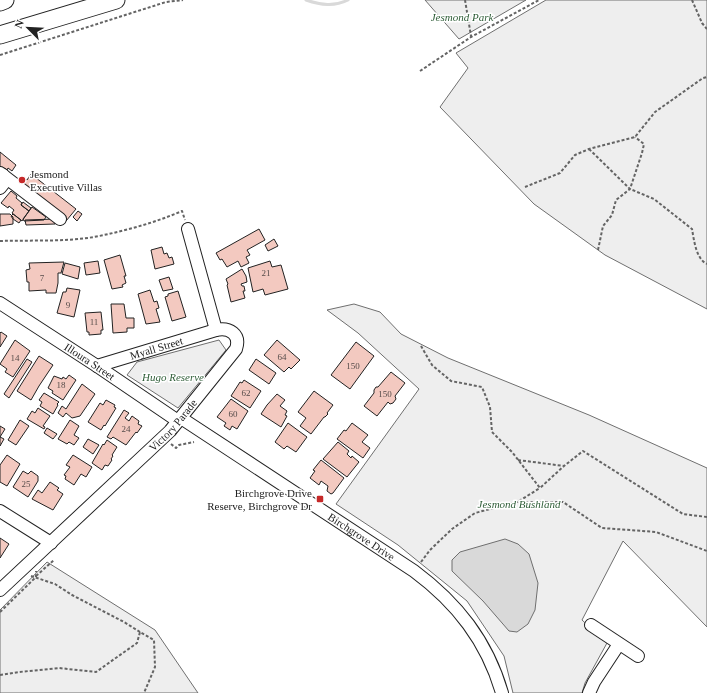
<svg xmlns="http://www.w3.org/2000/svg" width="707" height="693" font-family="'Times New Roman',serif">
	<rect width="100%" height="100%" fill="#fff"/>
	<path fill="#eee" stroke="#6f6f6f" d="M 425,0 L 526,0 L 459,39 Z
		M 546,0 L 707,0 L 707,309 L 605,255 L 534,204 L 440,107 L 468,68 L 456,53 Z
		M 354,304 L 380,312 L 401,334 L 448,358 L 589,415 L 707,468 L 707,627 L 623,541 L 582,620 L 607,643 L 585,683 L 582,693 L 513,693 L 504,656 L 467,601 L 398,545 L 336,504 L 419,389 L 358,333 L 327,310 Z
		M 219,340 L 226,350 L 178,408 L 127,375 L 137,362 Z
		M 47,562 L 155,630 L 198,693 L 0,693 L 0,610 Z"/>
	<path fill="#d9d9d9" stroke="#6f6f6f" d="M 505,539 L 518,544 L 529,554 L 538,583 L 535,610 L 528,624 L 517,632 L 509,631 L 483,601 L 452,571 L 452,560 L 460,552 Z"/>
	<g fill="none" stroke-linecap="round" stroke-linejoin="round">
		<path stroke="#d9d9d9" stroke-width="3" d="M 306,0 C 321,5 334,7 348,0"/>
	</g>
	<path fill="#f3c9c0" stroke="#222" d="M 0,152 L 16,165 L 12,171 L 8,168 L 7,170 L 4,168 L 0,170 Z
		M 31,174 L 76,209 L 66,221 L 23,188 L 20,183 L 24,178 L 27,180 Z
		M 11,191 L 17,196 L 16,198 L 22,203 L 21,205 L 29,211 L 22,221 L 12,213 L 14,210 L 9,206 L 8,208 L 1,203 Z
		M 23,202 L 31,208 L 29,211 L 21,205 Z
		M 32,207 L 46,217 L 44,220 L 24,221 L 23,219 Z
		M 78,211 L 82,214 L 77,221 L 73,217 Z
		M 0,214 L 10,214 L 13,217 L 13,224 L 0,226 Z
		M 13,214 L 21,220 L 19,223 L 13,219 L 11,216 Z
		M 55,219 L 55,224 L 26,225 L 25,220 Z
		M 259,229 L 265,240 L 247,250 L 250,255 L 246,257 L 249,263 L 241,267 L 238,261 L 227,267 L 222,259 L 220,260 L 216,253 Z
		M 274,239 L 278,246 L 268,251 L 265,245 Z
		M 162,247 L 164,254 L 167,253 L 169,258 L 172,257 L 174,264 L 155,269 L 151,250 Z
		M 120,255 L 126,276 L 124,276 L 126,283 L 122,285 L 123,287 L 112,289 L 104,260 Z
		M 98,261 L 100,273 L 86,275 L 84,263 Z
		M 270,261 L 272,267 L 281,265 L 288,289 L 265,295 L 263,289 L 253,292 L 248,268 Z
		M 64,262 L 61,273 L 58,273 L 58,283 L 56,293 L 46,293 L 46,290 L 29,291 L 29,282 L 27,282 L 26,270 L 30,269 L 29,263 Z
		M 65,263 L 80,267 L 78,279 L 62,274 Z
		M 242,269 L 246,276 L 247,282 L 241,284 L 242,286 L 244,286 L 245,291 L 243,291 L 245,298 L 231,302 L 227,285 L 228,284 L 226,279 Z
		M 169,277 L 173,289 L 163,291 L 159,280 Z
		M 67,288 L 80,290 L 74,317 L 57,313 L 63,292 L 66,292 Z
		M 150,290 L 154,302 L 157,301 L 159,308 L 156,309 L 160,322 L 146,324 L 138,294 Z
		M 178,291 L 186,317 L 172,321 L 165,297 L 168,296 L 168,294 Z
		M 111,304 L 124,304 L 126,318 L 134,318 L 134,328 L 127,328 L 127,332 L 113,333 Z
		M 101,312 L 103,330 L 101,330 L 101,334 L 89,335 L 89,332 L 87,332 L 85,313 Z
		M 1,332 L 7,336 L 0,347 L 0,333 Z
		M 15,340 L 30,351 L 13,377 L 5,372 L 7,369 L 0,364 Z
		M 277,340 L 300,360 L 291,369 L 289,367 L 284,372 L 264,355 Z
		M 356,342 L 374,356 L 350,389 L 331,375 Z
		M 39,356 L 53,365 L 39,386 L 31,400 L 17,391 Z
		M 27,359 L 32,362 L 9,398 L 4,394 Z
		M 256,359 L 276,373 L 269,384 L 249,370 Z
		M 391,372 L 405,383 L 395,396 L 396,399 L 393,403 L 390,404 L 388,402 L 377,416 L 364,406 L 374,393 L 374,390 L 376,387 L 378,387 Z
		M 69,375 L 76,380 L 63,400 L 52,393 L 53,391 L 48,388 L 54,376 L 62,379 L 63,377 L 66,379 Z
		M 244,380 L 261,391 L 250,408 L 231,396 L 240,382 L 242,383 Z
		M 82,384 L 95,394 L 80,416 L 72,418 L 66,413 L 63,417 L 58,413 L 62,406 L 66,409 Z
		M 314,391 L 333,405 L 327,413 L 328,414 L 325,417 L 324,417 L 311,434 L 300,426 L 306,418 L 298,412 Z
		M 44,393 L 59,402 L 57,404 L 58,405 L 53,414 L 40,406 L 42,402 L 39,400 Z
		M 277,394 L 285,400 L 280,406 L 287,411 L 285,415 L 287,416 L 281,427 L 261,414 L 267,405 Z
		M 231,399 L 248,411 L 237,429 L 232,426 L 230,430 L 224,426 L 226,423 L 217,417 Z
		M 106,400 L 115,405 L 114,407 L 116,408 L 105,426 L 104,425 L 101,430 L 88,422 L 100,403 L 103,405 Z
		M 38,408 L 50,416 L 43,426 L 45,427 L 44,429 L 27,419 L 32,411 L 35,413 Z
		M 124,410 L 129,413 L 125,418 L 129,421 L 132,416 L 139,421 L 138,424 L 142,426 L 137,433 L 136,432 L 126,445 L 113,437 L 111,439 L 107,437 Z
		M 20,420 L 29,426 L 16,445 L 8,440 Z
		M 70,420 L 79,426 L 74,435 L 79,438 L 74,445 L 69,442 L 67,444 L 58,439 Z
		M 288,423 L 307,437 L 296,452 L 287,446 L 284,449 L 275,442 Z
		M 352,423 L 368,435 L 362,442 L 370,448 L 363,458 L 337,439 L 344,430 L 346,431 Z
		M 0,426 L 5,429 L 0,437 L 4,439 L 0,446 Z
		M 47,428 L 57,434 L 53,439 L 44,433 Z
		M 88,439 L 99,445 L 93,454 L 83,447 Z
		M 107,440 L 117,447 L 112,455 L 113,456 L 111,459 L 112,460 L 108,466 L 105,465 L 102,470 L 92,463 L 103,444 L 104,445 Z
		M 338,442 L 349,451 L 347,454 L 351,458 L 352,456 L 359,462 L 347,477 L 323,459 Z
		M 7,455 L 20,464 L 7,486 L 0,482 L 0,465 Z
		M 73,455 L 92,467 L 86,477 L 81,474 L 74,485 L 65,479 L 66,476 L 64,475 L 70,467 L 66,465 Z
		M 321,460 L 344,478 L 333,493 L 331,494 L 327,491 L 328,486 L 321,481 L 319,485 L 310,478 L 315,471 L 313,470 Z
		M 23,471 L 28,474 L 31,471 L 38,476 L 38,481 L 28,497 L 13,487 Z
		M 50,482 L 59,488 L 57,490 L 63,494 L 53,510 L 32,499 L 38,490 L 42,493 Z
		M 0,538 L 9,544 L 0,558 Z"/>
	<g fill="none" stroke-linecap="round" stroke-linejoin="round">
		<defs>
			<g id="minor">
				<path d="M 0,173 L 60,219"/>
				<path d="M 0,188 L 4,183 L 3,175"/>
				<path id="s1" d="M 0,303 L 97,366 L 178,421"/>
				<path id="s2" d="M 97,366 L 216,330"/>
				<path id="s3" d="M 181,418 L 414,571 C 457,603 487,641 502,693"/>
				<path d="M 0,511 L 51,543"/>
				<path id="s4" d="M 0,590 L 170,431 L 236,349 C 241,334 229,327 216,330 L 188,229"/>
				<path d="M 591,625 L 638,656"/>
				<path d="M 589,693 L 594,682 L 619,644"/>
			</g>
			<path id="highway" d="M 0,2 L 5,0
				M 0,35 L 116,0"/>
		</defs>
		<use href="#minor" stroke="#222" stroke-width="14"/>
		<use href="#highway" stroke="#222" stroke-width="19"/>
		<path stroke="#646464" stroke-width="2" stroke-dasharray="3 2" stroke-linecap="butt" d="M 465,0 L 471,36
			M 692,0 L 702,23 L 707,29
			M 0,55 L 166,2 L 183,0
			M 420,71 L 471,37 L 539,0
			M 589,149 L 630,189 L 654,199 L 692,229 C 694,240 696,259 707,264
			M 525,187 L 560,173 L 575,155 L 589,149 L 635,137 L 655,112 L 703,78 L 707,77
			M 0,241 C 31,240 64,242 94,237 C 125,231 154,223 182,211 L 185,220
			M 598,250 L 603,226 L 612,215 L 616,200 L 630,189 L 642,153 L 644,144 L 635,137
			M 421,346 L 432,365 L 451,381 L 482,387 L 490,407 L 492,432 L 512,452 L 540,488 L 564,466 L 583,451 L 683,514 L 707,517
			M 171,444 L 176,448 L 179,445 L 194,442
			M 518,460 L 564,466
			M 519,501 L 540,488
			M 421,562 L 430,550 L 452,529 L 475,513 L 517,502 L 563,502 L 602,528 L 656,532 L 707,551
			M 31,576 L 55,584 L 72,595 L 124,622 L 140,632
			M 36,576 L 54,560
			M 0,612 L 36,577 L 36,571
			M 0,675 L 19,672 L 59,668 L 96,672 L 137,643 L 140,632 L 154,640 L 155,667 L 144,693"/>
		<use href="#minor" stroke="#fff" stroke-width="12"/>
		<use href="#highway" stroke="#fff" stroke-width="17"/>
	</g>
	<g fill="#c62828" stroke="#fff" stroke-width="1.5">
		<circle cx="22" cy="180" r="4"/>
		<rect x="316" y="495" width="8" height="8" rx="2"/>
	</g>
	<g text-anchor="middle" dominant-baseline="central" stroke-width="3" stroke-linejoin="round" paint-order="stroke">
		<g font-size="9" fill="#564c4a">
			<text x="266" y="273">21</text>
			<text x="42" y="278">7</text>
			<text x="68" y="305">9</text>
			<text x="94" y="322">11</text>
			<text x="282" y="357">64</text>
			<text x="15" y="358">14</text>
			<text x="353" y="366">150</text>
			<text x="61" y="385">18</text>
			<text x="246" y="393">62</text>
			<text x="385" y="394">150</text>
			<text x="233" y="414">60</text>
			<text x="126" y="429">24</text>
			<text x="26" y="484">25</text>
		</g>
		<g font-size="11" font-style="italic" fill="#2f5e38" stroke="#fff">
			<text x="462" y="17">Jesmond Park</text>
			<text x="173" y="377">Hugo Reserve</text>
			<text x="519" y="504">Jesmond Bushland</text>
		</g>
		<g font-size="11" fill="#222" stroke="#fff" text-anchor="start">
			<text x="30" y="174">Jesmond<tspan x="30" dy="13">Executive Villas</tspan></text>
			<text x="312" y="493" text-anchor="end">Birchgrove Drive<tspan x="312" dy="13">Reserve, Birchgrove Dr</tspan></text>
		</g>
		<g font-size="11" fill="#222" stroke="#fff">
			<text stroke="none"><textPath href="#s2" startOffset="62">Myall Street</textPath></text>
			<text stroke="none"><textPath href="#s1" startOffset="107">Illoura Street</textPath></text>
			<text stroke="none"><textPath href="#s4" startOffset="239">Victory Parade</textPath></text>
			<text stroke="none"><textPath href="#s3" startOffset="216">Birchgrove Drive</textPath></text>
		</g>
	</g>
	<g transform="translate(28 28) rotate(294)" stroke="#ffffff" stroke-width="3" paint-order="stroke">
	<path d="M0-3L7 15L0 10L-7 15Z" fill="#222222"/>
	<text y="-6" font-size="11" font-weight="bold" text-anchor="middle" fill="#222222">N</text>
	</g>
</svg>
